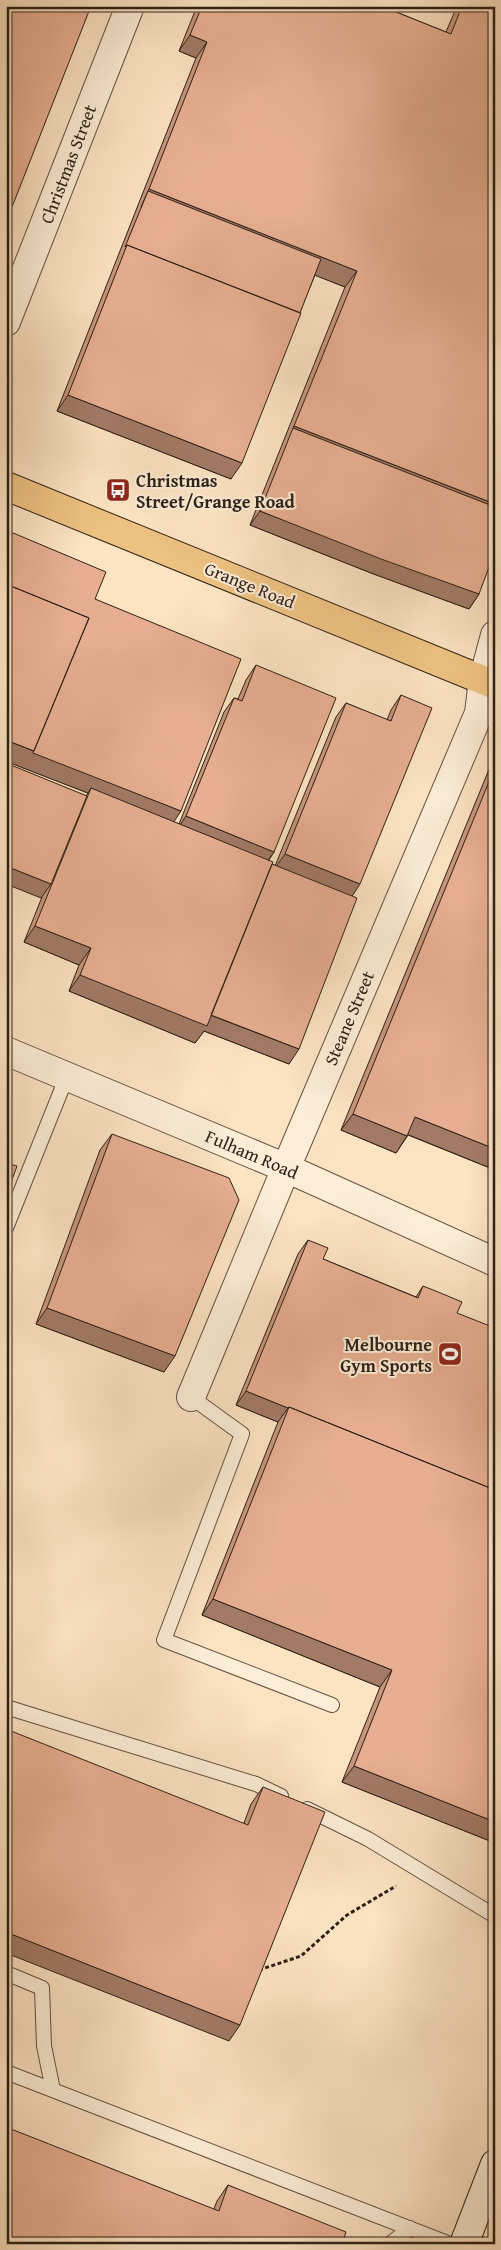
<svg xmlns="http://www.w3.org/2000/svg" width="501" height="2250" font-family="'Gentium Book Plus',serif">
	<rect width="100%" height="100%" fill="#fce3c2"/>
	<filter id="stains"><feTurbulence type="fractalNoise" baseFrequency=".004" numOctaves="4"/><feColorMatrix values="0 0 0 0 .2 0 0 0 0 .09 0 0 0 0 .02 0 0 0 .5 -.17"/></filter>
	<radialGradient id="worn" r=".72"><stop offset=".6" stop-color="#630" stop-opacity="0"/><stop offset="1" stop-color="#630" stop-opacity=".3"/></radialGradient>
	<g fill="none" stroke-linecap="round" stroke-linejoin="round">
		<defs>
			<path id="lane" d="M 6,1228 L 67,1076
				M 191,1397 L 242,1434 L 164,1640 L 332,1705
				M 6,1707 L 256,1784 L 281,1796
				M 307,1809 L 368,1839 L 495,1916
				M 6,1973 L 42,1988 L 44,2046 L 53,2090
				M 6,2072 L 450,2244
				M 390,2244 L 410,2228"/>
			<path id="street" d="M 6,322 L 130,6
				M 6,1051 L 286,1168 L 495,1262
				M 191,1397 L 286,1168 L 479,713 L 483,680 L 495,635"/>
			<path id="secondary" d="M 464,2244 L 495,2164"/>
			<path id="primary" d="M 6,486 L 495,685"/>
		</defs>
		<use href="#lane" stroke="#615041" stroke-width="16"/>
		<use href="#street" stroke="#615041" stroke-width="30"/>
		<use href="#secondary" stroke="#2d1f16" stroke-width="30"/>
		<use href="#primary" stroke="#2d1f16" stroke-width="30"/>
		<path stroke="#2d1f16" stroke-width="3" stroke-dasharray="4 2.5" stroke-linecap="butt" d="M 259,1970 L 301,1956 L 347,1915 L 396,1886"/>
		<use href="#lane" stroke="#fdedd7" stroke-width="14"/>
		<use href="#street" stroke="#fdedd7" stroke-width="28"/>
		<use href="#secondary" stroke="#fdedd7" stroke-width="28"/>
		<use href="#primary" stroke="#eec281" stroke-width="28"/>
	</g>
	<path fill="#c7967d" stroke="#2d1f16" d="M 197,6 L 381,6 L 446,32 L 457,6 L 495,6 L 479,594 L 469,609 L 371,573 L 250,525 L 345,287 L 315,275 L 231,479 L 57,411 L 196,58 L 179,51 Z
		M 6,530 L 95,599 L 174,822 L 179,824 L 224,712 L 234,698 L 238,699 L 246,680 L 256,665 L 274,852 L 269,860 L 272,864 L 275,866 L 336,717 L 346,703 L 387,720 L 391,710 L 401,695 L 352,896 L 289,1064 L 204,1031 L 195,1043 L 69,991 L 79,965 L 24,942 L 42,897 L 41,898 L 86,796 L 88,793 L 6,761 Z
		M 495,760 L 495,1170 L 408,1135 L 396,1153 L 341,1130 L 490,767 Z
		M 112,1134 L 164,1372 L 36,1324 L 100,1150 Z
		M 308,1240 L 323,1259 L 416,1297 L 423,1286 L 457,1313 L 495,1843 L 342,1782 L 380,1687 L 202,1615 L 278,1422 L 236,1405 L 298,1254 Z
		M 263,1787 L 229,2041 L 244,1823 L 251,1804 Z
		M 228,2185 L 342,2244 L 6,2244 L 214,2209 L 217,2201 Z"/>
	<path fill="#a27a66" stroke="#2d1f16" d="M 190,35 L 207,42 L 196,58 L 179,51 Z
		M 149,189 L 357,271 L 345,287 L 141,207 Z
		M 6,204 L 12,207 L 6,215 Z
		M 68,395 L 242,463 L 231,479 L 57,411 Z
		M 294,426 L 495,504 L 495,525 L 293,428 Z
		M 260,511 L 479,594 L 469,609 L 371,573 L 250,525 Z
		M 6,740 L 181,811 L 171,826 L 91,788 L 88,793 L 23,768 L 6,761 Z
		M 186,816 L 274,852 L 264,866 L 176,831 Z
		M 285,854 L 360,884 L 351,898 L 275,868 Z
		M 6,866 L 51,884 L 41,898 L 6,884 Z
		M 35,926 L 91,948 L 79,965 L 24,942 Z
		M 80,975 L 210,1015 L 299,1049 L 289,1064 L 204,1031 L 195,1043 L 69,991 Z
		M 353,1114 L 407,1136 L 396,1153 L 341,1130 Z
		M 415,1117 L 495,1149 L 495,1170 L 404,1133 Z
		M 47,1308 L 175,1356 L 164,1372 L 36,1324 Z
		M 246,1391 L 288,1408 L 278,1422 L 236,1405 Z
		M 213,1599 L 392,1670 L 380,1687 L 202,1615 Z
		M 354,1766 L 495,1822 L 495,1843 L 342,1782 Z
		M 6,1932 L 240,2025 L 229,2041 L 6,1953 Z"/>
	<path fill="#e7ae91" stroke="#2d1f16" d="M 6,6 L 91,6 L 12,207 L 6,204 Z
		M 202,6 L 381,6 L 451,34 L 462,6 L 495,6 L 495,504 L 294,426 L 357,271 L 149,189 L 207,42 L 190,35 Z
		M 148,191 L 321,259 L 300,313 L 127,245 L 125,247 Z
		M 127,245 L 301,313 L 242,463 L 68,395 Z
		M 293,428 L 495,507 L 495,551 L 479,594 L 381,559 L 260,511 Z
		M 6,530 L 106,572 L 95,599 L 241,659 L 181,811 L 33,753 L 89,618 L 6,584 Z
		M 6,584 L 89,618 L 34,751 L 6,740 Z
		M 256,665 L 336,698 L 274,852 L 186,816 L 234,698 L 242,701 Z
		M 401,695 L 432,708 L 360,884 L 285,854 L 346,703 L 391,721 Z
		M 6,763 L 87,796 L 51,884 L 6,866 Z
		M 495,767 L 495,1149 L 415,1117 L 407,1136 L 353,1114 Z
		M 91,788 L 273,862 L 207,1026 L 80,975 L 91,948 L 35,926 Z
		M 272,864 L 357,898 L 299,1049 L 211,1015 Z
		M 112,1134 L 229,1178 L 239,1200 L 175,1356 L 47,1308 Z
		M 6,1163 L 17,1166 L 6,1196 Z
		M 308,1240 L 328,1248 L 323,1259 L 418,1298 L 423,1286 L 443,1294 L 462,1302 L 457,1313 L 495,1328 L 495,1490 L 289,1407 L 288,1408 L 246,1391 Z
		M 289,1407 L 495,1490 L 495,1822 L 354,1766 L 392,1670 L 213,1599 Z
		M 6,1729 L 248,1825 L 263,1787 L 325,1812 L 240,2025 L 6,1932 Z
		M 6,2127 L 219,2211 L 228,2185 L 346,2232 L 342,2244 L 6,2244 Z"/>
	<defs>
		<symbol id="bus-square" viewBox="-11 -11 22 22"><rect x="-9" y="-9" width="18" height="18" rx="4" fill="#8f2418" stroke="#fdedd7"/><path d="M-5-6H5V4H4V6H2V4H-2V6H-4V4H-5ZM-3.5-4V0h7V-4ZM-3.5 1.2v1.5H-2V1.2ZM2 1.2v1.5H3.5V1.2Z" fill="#fff"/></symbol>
		<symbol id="stadium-square" viewBox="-11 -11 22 22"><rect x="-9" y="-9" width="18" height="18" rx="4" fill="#8f2418" stroke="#fdedd7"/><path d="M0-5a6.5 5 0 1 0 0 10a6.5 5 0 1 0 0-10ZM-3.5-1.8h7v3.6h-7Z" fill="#fff"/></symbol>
	</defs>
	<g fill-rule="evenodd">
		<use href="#bus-square" x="104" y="476" width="28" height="28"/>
		<use href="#stadium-square" x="436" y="1340" width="28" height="28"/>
	</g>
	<g text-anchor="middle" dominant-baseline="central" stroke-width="4" stroke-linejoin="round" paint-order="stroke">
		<g font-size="18" fill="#2d1f16" stroke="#fdedd7">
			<text transform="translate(68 164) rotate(-69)">Christmas Street</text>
			<text transform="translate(250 585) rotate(22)">Grange Road</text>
			<text transform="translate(349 1018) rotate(-67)">Steane Street</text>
			<text transform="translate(252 1154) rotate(23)">Fulham Road</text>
		</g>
		<g font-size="18" font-weight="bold" fill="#2d1f16" stroke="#fdedd7" text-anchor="start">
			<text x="136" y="480">Christmas<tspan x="136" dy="21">Street/Grange Road</tspan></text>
			<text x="432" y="1344" text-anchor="end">Melbourne<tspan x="432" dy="21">Gym Sports</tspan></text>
		</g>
	</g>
	<rect width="501" height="2250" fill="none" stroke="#fce3c2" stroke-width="25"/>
	<rect x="8" y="8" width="486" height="2235" fill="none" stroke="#2d1f16" stroke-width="2.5"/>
	<rect x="12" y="12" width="476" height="2225" fill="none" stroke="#2d1f16"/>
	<rect width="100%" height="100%" filter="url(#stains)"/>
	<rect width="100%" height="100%" fill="url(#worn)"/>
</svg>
